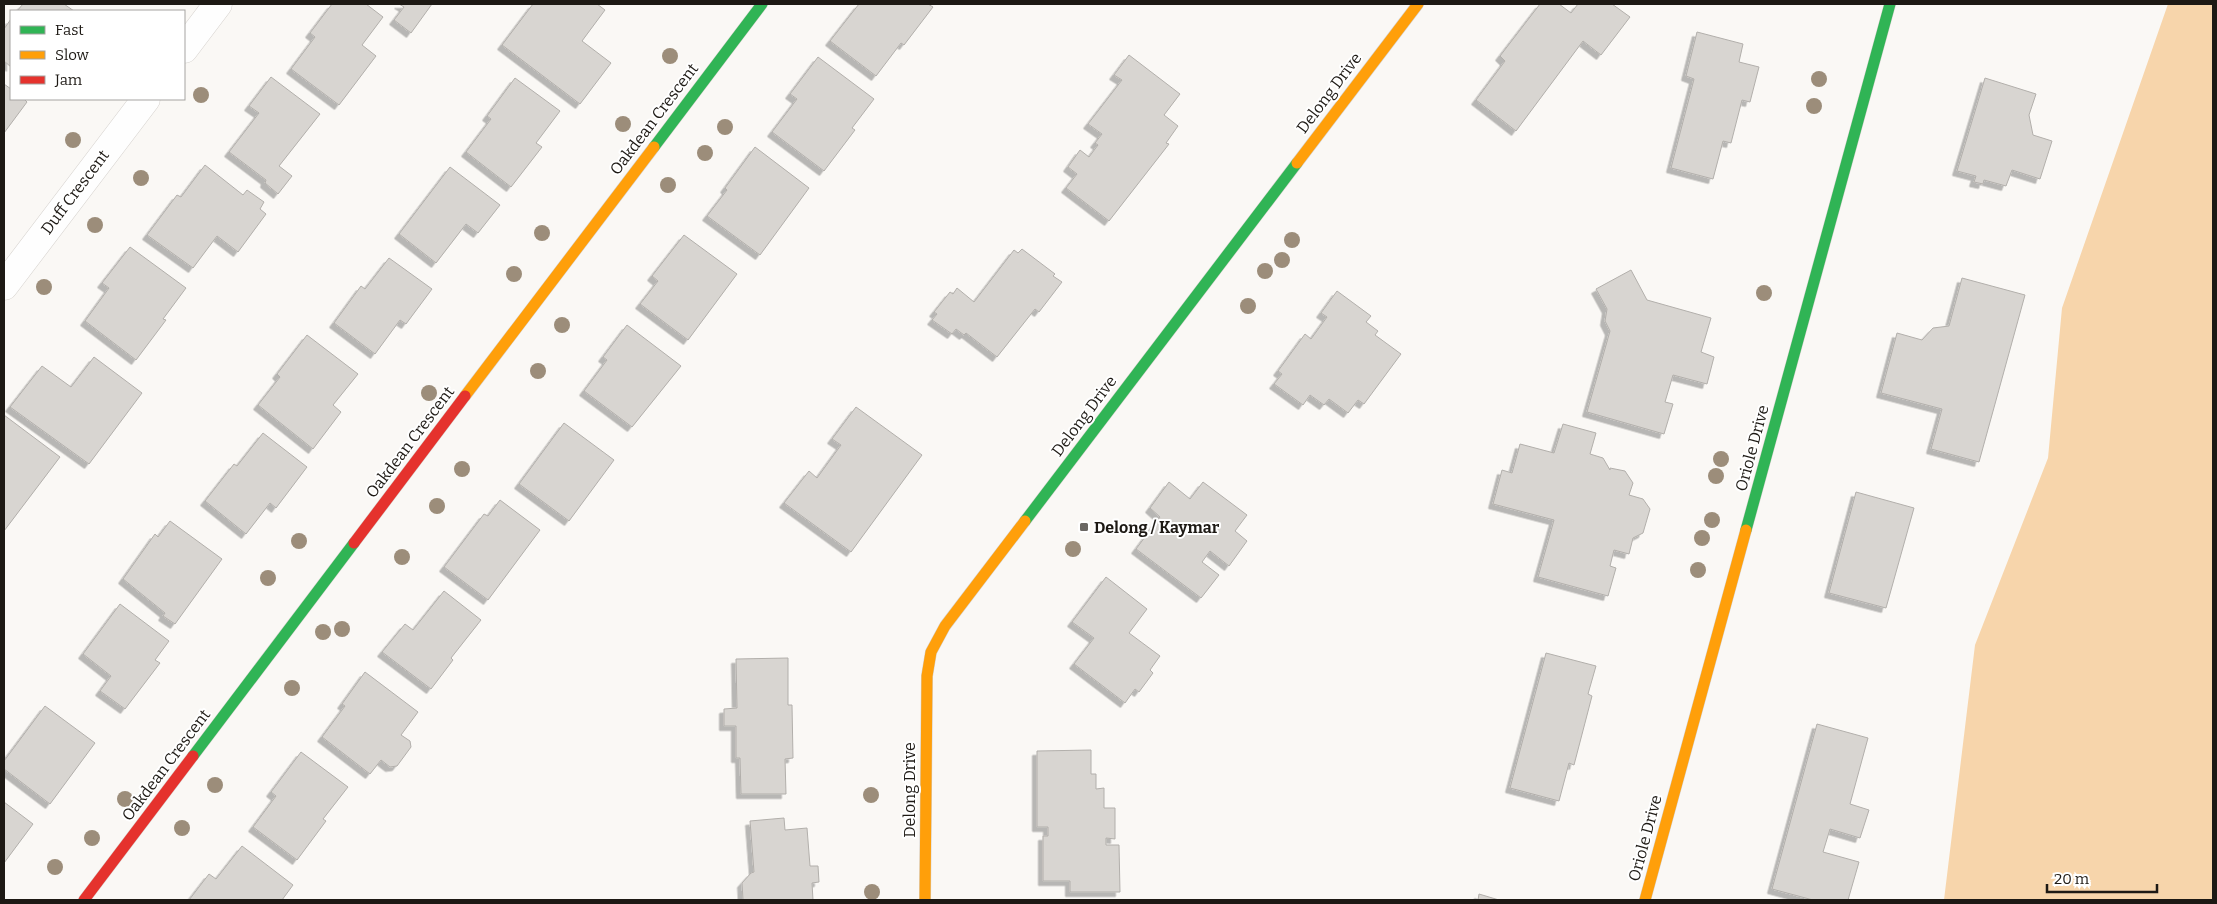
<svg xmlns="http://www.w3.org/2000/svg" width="2217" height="904" font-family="Bitter,serif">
	<defs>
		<filter id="shadow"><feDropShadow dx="-4.5" dy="4.5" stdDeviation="0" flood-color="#0004"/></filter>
	</defs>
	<rect width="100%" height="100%" fill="#faf8f5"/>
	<path fill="#f7d5ab" d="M 2168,4 L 2213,4 L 2213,900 L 1944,900 L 1975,645 L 2048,458 L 2062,308 Z"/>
	<path fill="#d8d5d1" stroke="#b2afab" filter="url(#shadow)" d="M 23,4 L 64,4 L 74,11 L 17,11 Z
		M 332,4 L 366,4 L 383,17 L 362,45 L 376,56 L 339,105 L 291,69 L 315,37 L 310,33 Z
		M 399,4 L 432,4 L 411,33 L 394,20 L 404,7 Z
		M 533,4 L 597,4 L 605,10 L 582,41 L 611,63 L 580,104 L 502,45 Z
		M 859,4 L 928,4 L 933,7 L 904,45 L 901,43 L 876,76 L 830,41 Z
		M 1540,4 L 1559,4 L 1571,13 L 1578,4 L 1612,4 L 1630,17 L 1601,55 L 1583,41 L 1516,131 L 1476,100 L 1505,61 L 1500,56 Z
		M 11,19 L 11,67 L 4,61 L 4,29 Z
		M 1697,32 L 1743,44 L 1739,62 L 1759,67 L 1750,102 L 1742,100 L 1731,143 L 1723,141 L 1713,179 L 1671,168 L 1694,79 L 1686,76 Z
		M 1129,55 L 1180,94 L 1164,115 L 1178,126 L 1166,143 L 1169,144 L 1109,221 L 1066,188 L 1077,174 L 1068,167 L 1080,150 L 1089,157 L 1098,145 L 1095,143 L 1102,134 L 1088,124 L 1122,80 L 1114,75 Z
		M 818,57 L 874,99 L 852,128 L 855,130 L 824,171 L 772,132 L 797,99 L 790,94 Z
		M 271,77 L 320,114 L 279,166 L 292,176 L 278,194 L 265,183 L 266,180 L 229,152 L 259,113 L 249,106 Z
		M 515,78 L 560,111 L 536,143 L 542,147 L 511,187 L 466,152 L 491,119 L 487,116 Z
		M 1985,78 L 2036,94 L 2029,115 L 2033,135 L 2052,141 L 2040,179 L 2012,170 L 2006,186 L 1984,180 L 1983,184 L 1974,182 L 1976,176 L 1957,171 Z
		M 4,84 L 11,89 L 11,99 L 24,99 L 27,102 L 4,133 Z
		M 755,147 L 809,188 L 760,255 L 707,216 L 727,190 L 725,188 Z
		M 205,165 L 243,195 L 247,190 L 264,202 L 260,209 L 266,214 L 238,252 L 217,236 L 193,268 L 147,235 L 177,195 L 181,197 Z
		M 450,167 L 500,205 L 478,233 L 466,224 L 436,263 L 399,234 Z
		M 684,235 L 737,274 L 688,340 L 640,304 L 658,281 L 652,276 Z
		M 130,247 L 186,288 L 163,319 L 166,320 L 136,360 L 85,321 L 109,288 L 102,283 Z
		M 1022,249 L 1055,274 L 1053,276 L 1062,282 L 1039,312 L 1035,309 L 997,357 L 966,333 L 964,335 L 956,329 L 952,334 L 932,320 L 937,314 L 934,312 L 950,292 L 953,294 L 957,288 L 974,302 L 1014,250 L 1018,253 Z
		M 389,258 L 432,289 L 406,324 L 400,320 L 375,354 L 334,323 L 361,286 L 365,289 Z
		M 1631,270 L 1647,300 L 1711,318 L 1701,352 L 1714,357 L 1707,384 L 1673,375 L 1665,402 L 1673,404 L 1664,434 L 1587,412 L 1610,331 L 1605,321 L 1607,309 L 1596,289 Z
		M 1962,278 L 2025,295 L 1979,462 L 1931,449 L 1942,409 L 1881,393 L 1897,333 L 1922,340 L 1933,328 L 1949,326 Z
		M 1337,291 L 1371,316 L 1366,322 L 1378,331 L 1375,335 L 1401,354 L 1364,404 L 1358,400 L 1348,413 L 1329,399 L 1324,405 L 1310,395 L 1303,405 L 1274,384 L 1282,374 L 1278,371 L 1305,334 L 1311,339 L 1327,317 L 1321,313 Z
		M 627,325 L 681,366 L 632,427 L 584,391 L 607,360 L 603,357 Z
		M 307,335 L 358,374 L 333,405 L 341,412 L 313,449 L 258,405 L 280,377 L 277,374 Z
		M 94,357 L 142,393 L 89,464 L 10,407 L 42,366 L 71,387 Z
		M 856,407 L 922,455 L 851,552 L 784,503 L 809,471 L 817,478 L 841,445 L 832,439 Z
		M 4,415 L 60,457 L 4,531 Z
		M 564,423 L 614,460 L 569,521 L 519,484 Z
		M 1563,424 L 1596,433 L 1590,454 L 1603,458 L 1610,470 L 1610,468 L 1625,471 L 1633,483 L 1629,495 L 1643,499 L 1650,509 L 1643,533 L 1633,538 L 1629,554 L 1614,550 L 1610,566 L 1616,568 L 1608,596 L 1538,577 L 1554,520 L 1493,504 L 1502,470 L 1512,473 L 1520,444 L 1554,453 Z
		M 263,433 L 307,467 L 276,508 L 270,503 L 246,534 L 205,501 L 234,464 L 237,466 Z
		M 1169,482 L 1190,499 L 1203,482 L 1247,515 L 1235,531 L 1247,541 L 1229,566 L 1210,551 L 1202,562 L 1219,575 L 1201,598 L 1136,549 L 1160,517 L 1150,508 Z
		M 1856,492 L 1914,508 L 1886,608 L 1829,593 Z
		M 500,500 L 540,530 L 488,600 L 444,567 L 484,514 L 488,516 Z
		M 170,521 L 222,559 L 175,624 L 163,616 L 165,613 L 123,579 L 155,534 L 158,537 Z
		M 1106,577 L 1147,609 L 1129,633 L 1160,656 L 1150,670 L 1153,673 L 1139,692 L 1135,689 L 1125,703 L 1074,664 L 1094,638 L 1072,622 Z
		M 444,591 L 481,620 L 451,658 L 453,660 L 431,689 L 382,652 L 405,624 L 413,630 Z
		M 120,604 L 169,641 L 155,660 L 160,663 L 125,709 L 100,691 L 111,676 L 83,654 Z
		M 1546,653 L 1596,666 L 1588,694 L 1592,696 L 1574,765 L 1569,763 L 1559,801 L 1510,788 Z
		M 788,658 L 788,705 L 792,705 L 793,758 L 785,759 L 786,794 L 741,794 L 740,758 L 736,758 L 736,726 L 724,726 L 724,709 L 737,708 L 736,659 Z
		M 365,672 L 418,712 L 401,735 L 410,741 L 411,747 L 397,766 L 390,767 L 381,760 L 370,774 L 322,737 L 345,706 L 342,704 Z
		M 45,706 L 95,743 L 50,804 L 4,769 L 4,761 Z
		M 1817,724 L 1868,738 L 1850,804 L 1869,810 L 1860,838 L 1830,829 L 1823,852 L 1859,862 L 1848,900 L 1813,900 L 1772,889 Z
		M 1091,750 L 1091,774 L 1096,774 L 1096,789 L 1104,788 L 1104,808 L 1115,808 L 1115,839 L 1106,838 L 1106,845 L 1119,845 L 1120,892 L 1070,892 L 1070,881 L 1043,881 L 1043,836 L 1048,836 L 1048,827 L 1037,827 L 1037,751 Z
		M 301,752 L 348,787 L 323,819 L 326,821 L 297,860 L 253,827 L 276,796 L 271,792 Z
		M 4,802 L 33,824 L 4,863 Z
		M 784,818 L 785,830 L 807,828 L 810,866 L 818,866 L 819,882 L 812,883 L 813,900 L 743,900 L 742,883 L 751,873 L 754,872 L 750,821 Z
		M 242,846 L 293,885 L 282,900 L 189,900 L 209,874 L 216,879 Z
		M 1479,894 L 1499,900 L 1478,900 Z"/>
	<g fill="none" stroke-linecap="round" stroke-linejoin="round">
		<defs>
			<path id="street" d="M 184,49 L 218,4
				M 4,286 L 146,99"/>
			<path id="fast" d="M 654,147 L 762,4
				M 1025,521 L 1297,163
				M 1746,530 L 1890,4
				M 193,756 L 354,543"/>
			<path id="slow" d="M 1297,163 L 1418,4
				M 465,396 L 654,147
				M 925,900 L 927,676 L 931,652 L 945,626 L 1025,521
				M 1645,900 L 1746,530"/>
			<path id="jam" d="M 354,543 L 465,396
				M 84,900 L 193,756"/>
		</defs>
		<use href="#street" stroke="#d5d1cd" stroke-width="29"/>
		<use href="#fast" stroke="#d5d1cd" stroke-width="12"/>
		<use href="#slow" stroke="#d5d1cd" stroke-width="12"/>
		<use href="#jam" stroke="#d5d1cd" stroke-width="12"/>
		<use href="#street" stroke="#fefefe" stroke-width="28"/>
		<use href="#fast" stroke="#30b455" stroke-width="11"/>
		<use href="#slow" stroke="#ff9f0a" stroke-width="11"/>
		<use href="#jam" stroke="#e5322d" stroke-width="11"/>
	</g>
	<g fill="#9c8d7a">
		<circle cx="670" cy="56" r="8"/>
		<circle cx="1819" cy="79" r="8"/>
		<circle cx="201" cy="95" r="8"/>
		<circle cx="1814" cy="106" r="8"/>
		<circle cx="623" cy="124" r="8"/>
		<circle cx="725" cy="127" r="8"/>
		<circle cx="73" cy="140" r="8"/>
		<circle cx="705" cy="153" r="8"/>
		<circle cx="141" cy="178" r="8"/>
		<circle cx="668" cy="185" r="8"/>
		<circle cx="95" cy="225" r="8"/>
		<circle cx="542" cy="233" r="8"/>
		<circle cx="1292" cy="240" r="8"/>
		<circle cx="1282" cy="260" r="8"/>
		<circle cx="1265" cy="271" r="8"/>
		<circle cx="514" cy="274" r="8"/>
		<circle cx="44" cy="287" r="8"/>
		<circle cx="1764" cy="293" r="8"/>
		<circle cx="1248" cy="306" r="8"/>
		<circle cx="562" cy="325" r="8"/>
		<circle cx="538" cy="371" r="8"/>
		<circle cx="429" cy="393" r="8"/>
		<circle cx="1721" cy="459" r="8"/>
		<circle cx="462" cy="469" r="8"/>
		<circle cx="1716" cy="476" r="8"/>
		<circle cx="437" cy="506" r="8"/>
		<circle cx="1712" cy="520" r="8"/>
		<circle cx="1702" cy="538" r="8"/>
		<circle cx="299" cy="541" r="8"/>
		<circle cx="1073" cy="549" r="8"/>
		<circle cx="402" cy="557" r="8"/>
		<circle cx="1698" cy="570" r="8"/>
		<circle cx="268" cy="578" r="8"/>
		<circle cx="342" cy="629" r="8"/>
		<circle cx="323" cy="632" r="8"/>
		<circle cx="292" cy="688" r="8"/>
		<circle cx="215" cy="785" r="8"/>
		<circle cx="871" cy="795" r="8"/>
		<circle cx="125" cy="799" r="8"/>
		<circle cx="182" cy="828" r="8"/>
		<circle cx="92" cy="838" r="8"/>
		<circle cx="55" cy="867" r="8"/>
		<circle cx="872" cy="892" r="8"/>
	</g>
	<rect fill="#6a6763" stroke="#fff" stroke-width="2" x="1079" y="522" width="10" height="10" rx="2.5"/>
	<g text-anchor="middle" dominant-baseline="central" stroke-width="4" stroke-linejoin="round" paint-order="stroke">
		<g font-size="16" fill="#1d1914" stroke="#fff">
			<text transform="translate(1329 93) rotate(-53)">Delong Drive</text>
			<text transform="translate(654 119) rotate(-53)">Oakdean Crescent</text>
			<text transform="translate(75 192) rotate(-53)">Duff Crescent</text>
			<text transform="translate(1084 416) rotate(-53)">Delong Drive</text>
			<text transform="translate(410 442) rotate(-53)">Oakdean Crescent</text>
			<text transform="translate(1752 448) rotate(-75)">Oriole Drive</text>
			<text transform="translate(166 765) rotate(-53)">Oakdean Crescent</text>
			<text transform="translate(909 790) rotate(-90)">Delong Drive</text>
			<text transform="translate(1645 838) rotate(-75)">Oriole Drive</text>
		</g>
		<g font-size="16" font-weight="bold" fill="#1d1914" stroke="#fff" text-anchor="start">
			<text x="1094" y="527">Delong / Kaymar</text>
		</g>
	</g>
	<rect width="2217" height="904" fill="none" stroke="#1d1914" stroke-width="10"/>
	<rect x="10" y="10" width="175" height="90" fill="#ffffff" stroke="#a5a3a1"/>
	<rect x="20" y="26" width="25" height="8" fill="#30b455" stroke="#a5a3a1"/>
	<text x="55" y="35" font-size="15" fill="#1d1914">Fast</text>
	<rect x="20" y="51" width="25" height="8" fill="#ff9f0a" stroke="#a5a3a1"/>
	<text x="55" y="60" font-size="15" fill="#1d1914">Slow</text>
	<rect x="20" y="76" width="25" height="8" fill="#e5322d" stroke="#a5a3a1"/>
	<text x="55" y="85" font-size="15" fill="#1d1914">Jam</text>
	<path d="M2047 884v8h110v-8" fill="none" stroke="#1d1914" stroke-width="2.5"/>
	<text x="2054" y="884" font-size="15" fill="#1d1914" stroke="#ffffff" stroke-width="4" paint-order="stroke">20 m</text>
</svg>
